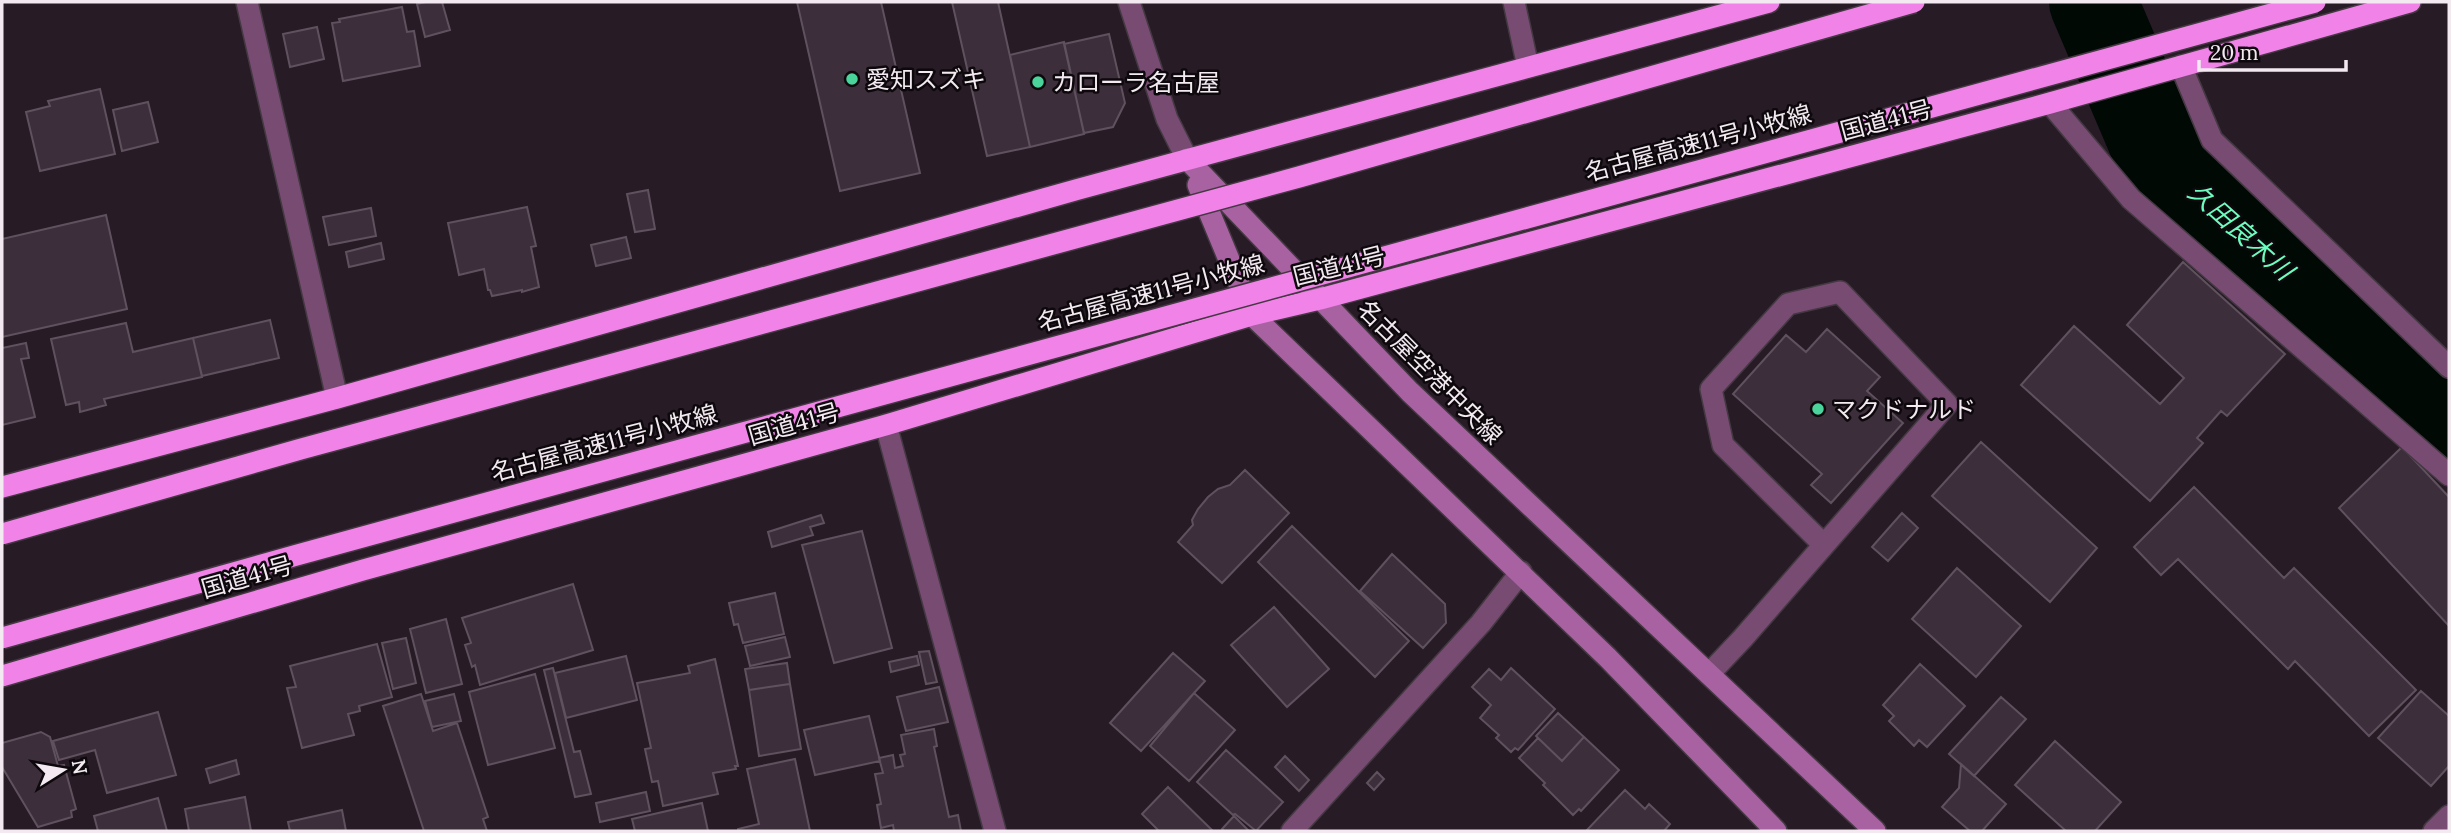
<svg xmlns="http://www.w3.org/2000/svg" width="2451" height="833" font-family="Lora,'Noto Sans JP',serif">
	<rect width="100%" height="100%" fill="#271b26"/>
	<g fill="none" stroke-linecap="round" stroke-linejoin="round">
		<path stroke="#010905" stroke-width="88" d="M 2093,2 L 2151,138 L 2188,186 L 2449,415"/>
	</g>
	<path fill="#3c2f3b" stroke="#5f515e" stroke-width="2" d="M 426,2 L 442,2 L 450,30 L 425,37 L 417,4 Z
		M 797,2 L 881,2 L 920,173 L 840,191 Z
		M 952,2 L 998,2 L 1030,147 L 987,156 Z
		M 402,7 L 407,32 L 414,31 L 420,66 L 343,81 L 332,23 L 340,22 L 339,19 Z
		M 317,27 L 324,59 L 290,67 L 283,34 Z
		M 1109,34 L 1125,103 L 1113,127 L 1084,133 L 1064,44 Z
		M 1064,42 L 1084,134 L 1030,147 L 1010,55 Z
		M 100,89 L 115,154 L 40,171 L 26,112 L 50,106 L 48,101 Z
		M 148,102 L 158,142 L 122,151 L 113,110 Z
		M 648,190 L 655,229 L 635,232 L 627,194 Z
		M 527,207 L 536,246 L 531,247 L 539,287 L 522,292 L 522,290 L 492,296 L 490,290 L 488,290 L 484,269 L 459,275 L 448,223 Z
		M 371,208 L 376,236 L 329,245 L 323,217 Z
		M 106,215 L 127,309 L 2,337 L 2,239 Z
		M 626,237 L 631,258 L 596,266 L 591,245 Z
		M 381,243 L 384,259 L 349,267 L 346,252 Z
		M 2183,262 L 2285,354 L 2227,416 L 2221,411 L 2197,438 L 2203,443 L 2150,501 L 2021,385 L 2074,326 L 2160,404 L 2184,378 L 2127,325 Z
		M 270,320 L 279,358 L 202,376 L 193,338 Z
		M 126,323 L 133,352 L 193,338 L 202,377 L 104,399 L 106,405 L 80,412 L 79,402 L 66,405 L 51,339 Z
		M 1827,329 L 1880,377 L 1867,391 L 1903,423 L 1831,503 L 1811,485 L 1822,474 L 1733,394 L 1786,335 L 1806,352 Z
		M 26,343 L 29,358 L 21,359 L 35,417 L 2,425 L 2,348 Z
		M 1981,442 L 2097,548 L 2050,602 L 1932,496 Z
		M 2402,447 L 2449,497 L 2449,626 L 2339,508 Z
		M 1245,470 L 1289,513 L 1222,583 L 1178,542 L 1193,525 L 1192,520 L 1198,509 L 1208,497 L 1218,489 L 1230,485 Z
		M 2194,487 L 2284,578 L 2294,568 L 2416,690 L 2369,736 L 2295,661 L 2288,669 L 2178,559 L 2161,575 L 2134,547 Z
		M 1902,513 L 1918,528 L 1888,561 L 1872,547 Z
		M 821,515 L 824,523 L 810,527 L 813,535 L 772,547 L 768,532 Z
		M 1292,526 L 1409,641 L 1375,677 L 1258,562 Z
		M 862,531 L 892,648 L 834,663 L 802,545 Z
		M 1392,554 L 1445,604 L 1446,623 L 1423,648 L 1360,591 Z
		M 1957,568 L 2021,626 L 1976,677 L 1912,619 Z
		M 573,584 L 593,650 L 480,685 L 475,665 L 472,667 L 465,645 L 471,643 L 462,618 Z
		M 775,593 L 784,634 L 743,643 L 738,624 L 734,625 L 729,603 Z
		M 1274,607 L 1329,669 L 1287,707 L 1231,645 Z
		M 446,619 L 462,684 L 426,693 L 410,629 Z
		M 785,637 L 790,657 L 750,666 L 745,646 Z
		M 406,638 L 416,683 L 393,689 L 382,643 Z
		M 377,644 L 392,697 L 359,706 L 360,711 L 348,714 L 354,735 L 302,748 L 287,688 L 296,687 L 290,666 Z
		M 929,651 L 937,682 L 926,684 L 919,652 Z
		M 1173,653 L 1205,681 L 1141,751 L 1110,723 Z
		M 626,656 L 637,700 L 566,718 L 555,673 Z
		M 917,656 L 919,665 L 891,672 L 889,662 Z
		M 715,659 L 738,766 L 735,766 L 736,769 L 713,773 L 718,794 L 663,806 L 658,781 L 652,782 L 645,749 L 651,748 L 637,683 L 690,673 L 688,666 Z
		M 787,663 L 790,684 L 749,690 L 745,669 Z
		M 1920,664 L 1965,706 L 1927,747 L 1919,740 L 1914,746 L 1889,721 L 1894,716 L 1883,705 Z
		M 553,668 L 574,752 L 580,751 L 591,794 L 575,797 L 544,670 Z
		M 1511,668 L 1555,709 L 1518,750 L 1515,748 L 1511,752 L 1496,738 L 1499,735 L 1480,718 L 1491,705 L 1472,687 L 1489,669 L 1501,680 Z
		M 535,674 L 555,748 L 488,765 L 469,692 Z
		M 790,684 L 801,749 L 759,756 L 749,690 Z
		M 939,687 L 948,722 L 906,731 L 897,697 Z
		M 2421,691 L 2449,716 L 2449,766 L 2431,786 L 2378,738 Z
		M 1194,693 L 1235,730 L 1189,781 L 1150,746 Z
		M 421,694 L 433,731 L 457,723 L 488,817 L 483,819 L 487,831 L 424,831 L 383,706 Z
		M 454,694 L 461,721 L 432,727 L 425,701 Z
		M 2001,697 L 2026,719 L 1974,776 L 1949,754 Z
		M 158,712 L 176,775 L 107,793 L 95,750 L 59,760 L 53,741 Z
		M 1558,713 L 1584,737 L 1562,761 L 1536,736 Z
		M 869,716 L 880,761 L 815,775 L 804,730 Z
		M 934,729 L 937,746 L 934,747 L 949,817 L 958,815 L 961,831 L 894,831 L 893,825 L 881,828 L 877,805 L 881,804 L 875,774 L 883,773 L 879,758 L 893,755 L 895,768 L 903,766 L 900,755 L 905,754 L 901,735 Z
		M 41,732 L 50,737 L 58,766 L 64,765 L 76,809 L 71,811 L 72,817 L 38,827 L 2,767 L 2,743 Z
		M 1584,737 L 1619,770 L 1581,811 L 1579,809 L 1573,815 L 1543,785 L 1545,783 L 1519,758 L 1538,738 L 1562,761 Z
		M 2055,741 L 2121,802 L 2095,831 L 2066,831 L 2015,785 Z
		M 1226,750 L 1283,802 L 1256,831 L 1235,814 L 1233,815 L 1197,782 Z
		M 1285,756 L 1309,780 L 1299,791 L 1275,767 Z
		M 795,759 L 810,831 L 738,831 L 738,829 L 759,824 L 747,769 Z
		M 236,760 L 239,774 L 210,783 L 206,769 Z
		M 1961,764 L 2006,804 L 1982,831 L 1970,831 L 1942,807 L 1959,788 Z
		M 1377,772 L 1384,779 L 1374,790 L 1367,783 Z
		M 1168,787 L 1213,831 L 1159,831 L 1142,814 Z
		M 1625,790 L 1645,809 L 1649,804 L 1670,824 L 1664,831 L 1586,831 Z
		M 646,792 L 650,811 L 600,822 L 596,803 Z
		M 245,797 L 251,831 L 189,831 L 185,809 Z
		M 158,798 L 167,831 L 98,831 L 94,816 Z
		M 702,803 L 708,831 L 635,831 L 632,819 Z
		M 342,810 L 346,831 L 290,831 L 288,822 Z
		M 1234,816 L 1249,831 L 1224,831 L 1222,829 Z"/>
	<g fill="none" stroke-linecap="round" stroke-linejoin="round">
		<defs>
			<path id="lane" d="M 1514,2 L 1528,67
				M 1709,674 L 1743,638 L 1947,404 L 1840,292 L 1788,304 L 1711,389 L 1723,445 L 1824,545"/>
			<path id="street" d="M 247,2 L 337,398
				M 1129,2 L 1167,119 L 1187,159
				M 2181,66 L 2212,140 L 2449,367
				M 2050,103 L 2131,199 L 2449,475
				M 886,425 L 995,831
				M 1292,831 L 1481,623 L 1521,572
				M 2434,831 L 2449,816"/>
			<path id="secondary" d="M 1187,159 L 1410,392 L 1875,831
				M 1198,185 L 1252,315 L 1608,658 L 1776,831"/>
			<path id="highway" d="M 2,487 L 337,398 L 1079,189 L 1769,2
				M 2,676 L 363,570 L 886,425 L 1252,315 L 1320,299 L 2050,103 L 2410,2"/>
		</defs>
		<use href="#lane" stroke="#443842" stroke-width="24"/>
		<use href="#street" stroke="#443842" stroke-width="24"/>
		<use href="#secondary" stroke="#443842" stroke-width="24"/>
		<use href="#highway" stroke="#443842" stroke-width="24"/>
		<use href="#lane" stroke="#774b72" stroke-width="21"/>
		<use href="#street" stroke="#774b72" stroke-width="21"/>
		<use href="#secondary" stroke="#a862a2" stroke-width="21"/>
		<use href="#highway" stroke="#f182e8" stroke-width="21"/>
		<defs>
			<path id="highway-bridge" d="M 2,534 L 301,449 L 1299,177 L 1914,2
				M 2,638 L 297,555 L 2315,2"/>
		</defs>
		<use href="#highway-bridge" stroke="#443842" stroke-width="24" stroke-linecap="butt"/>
		<use href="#highway-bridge" stroke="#f182e8" stroke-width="21"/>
	</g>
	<g fill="#4ad49c" stroke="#0d080c" stroke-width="2.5">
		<circle cx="852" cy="79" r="7"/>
		<circle cx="1038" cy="82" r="7"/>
		<circle cx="1818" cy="409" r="7"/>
	</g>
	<g text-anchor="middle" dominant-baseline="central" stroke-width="5" stroke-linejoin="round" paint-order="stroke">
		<g font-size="24" fill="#f3eaf1" stroke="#0d080c" text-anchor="start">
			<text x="866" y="79">愛知スズキ</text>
			<text x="1052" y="82">カローラ名古屋</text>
			<text x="1832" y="409">マクドナルド</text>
		</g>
		<g font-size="24" fill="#f3eaf1" stroke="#0d080c">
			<text transform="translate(1886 120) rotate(-15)">国道41号</text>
			<text transform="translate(1698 143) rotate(-15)">名古屋高速11号小牧線</text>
			<text transform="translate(1339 266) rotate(-14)">国道41号</text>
			<text transform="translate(1151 293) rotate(-15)">名古屋高速11号小牧線</text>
			<text transform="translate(1430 372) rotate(45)">名古屋空港中央線</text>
			<text transform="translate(794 424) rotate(-16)">国道41号</text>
			<text transform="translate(604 443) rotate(-15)">名古屋高速11号小牧線</text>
			<text transform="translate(247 577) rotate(-16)">国道41号</text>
		</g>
		<g font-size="26" font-style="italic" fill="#6cfcbe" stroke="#0d080c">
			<text transform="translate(2241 231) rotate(42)">久田良木川</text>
		</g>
	</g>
	<rect width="2451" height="833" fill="none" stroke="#f3eaf1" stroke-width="7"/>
	<g transform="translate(63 770) rotate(79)" stroke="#0d080c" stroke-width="5" paint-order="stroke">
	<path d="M0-5L12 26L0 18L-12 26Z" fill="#f3eaf1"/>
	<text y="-10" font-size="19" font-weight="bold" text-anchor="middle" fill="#f3eaf1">N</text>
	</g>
	<path d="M2199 60v10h147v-10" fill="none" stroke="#f3eaf1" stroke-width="3.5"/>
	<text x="2210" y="60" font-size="21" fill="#f3eaf1" stroke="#0d080c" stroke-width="5" paint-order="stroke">20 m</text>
</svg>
